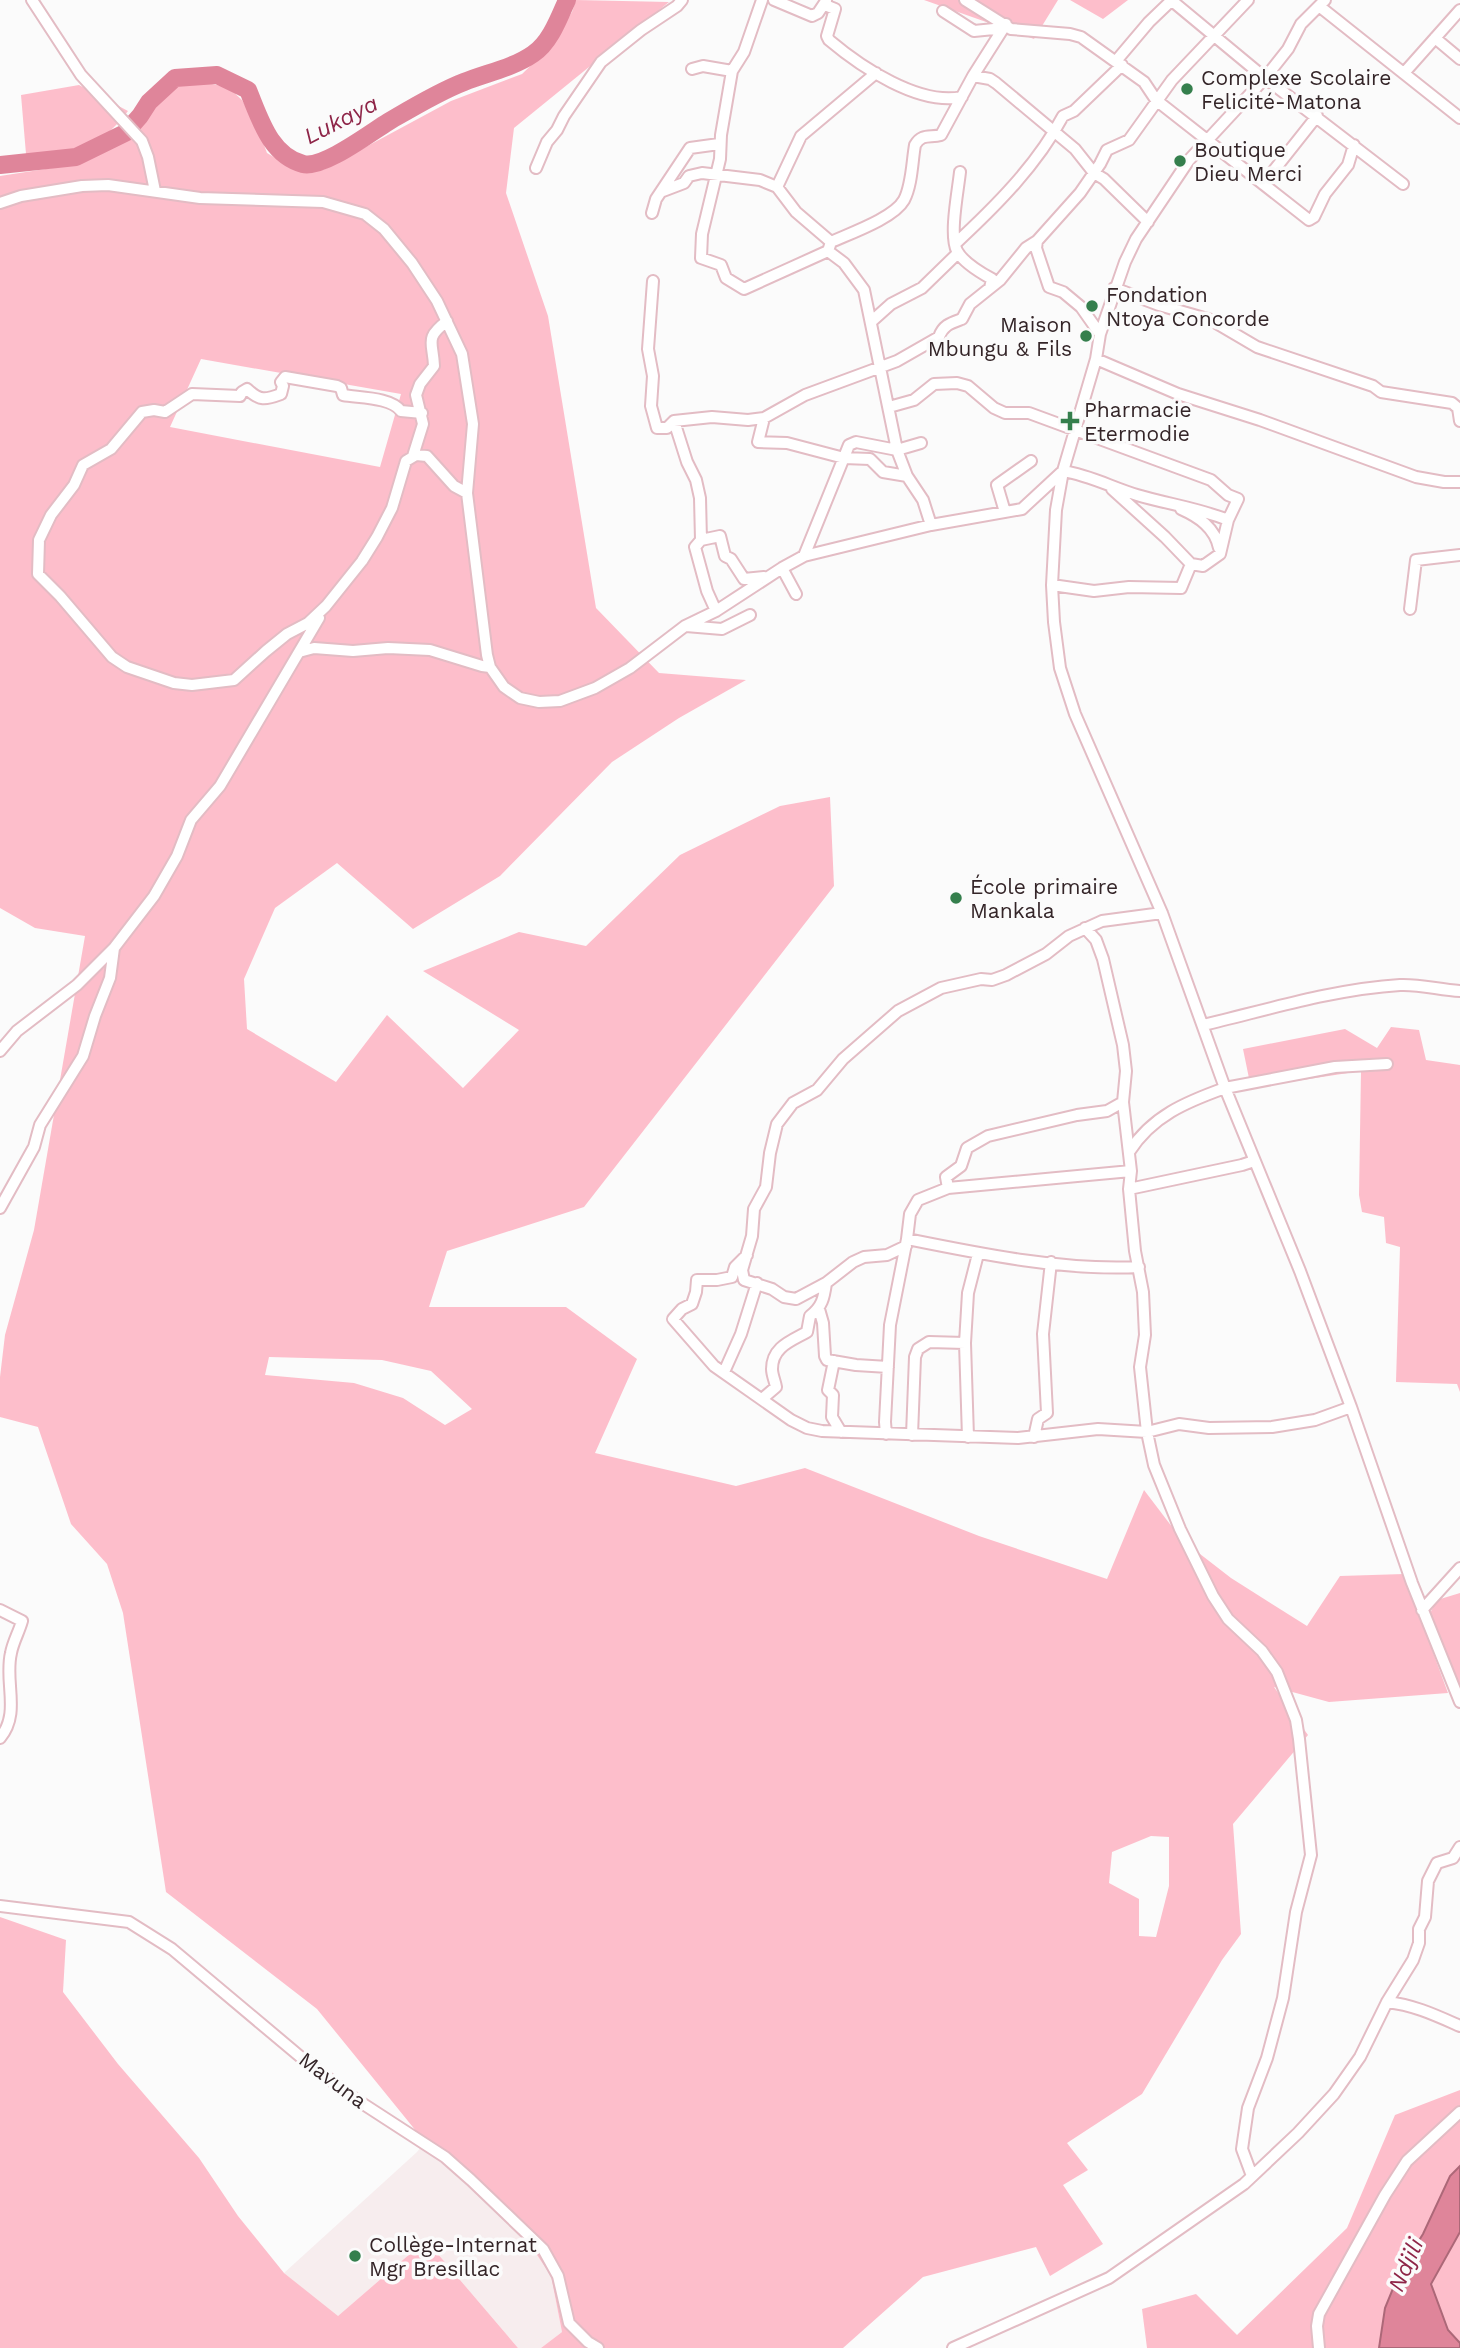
<svg xmlns="http://www.w3.org/2000/svg" width="1460" height="2348" font-family="'Work Sans',sans-serif">
	<rect width="100%" height="100%" fill="#fbfbfb"/>
	<path fill="#f7edee" d="M 425,2142 L 525,2237 L 551,2276 L 562,2332 L 541,2348 L 518,2348 L 426,2240 L 337,2317 L 284,2273 L 417,2152 Z"/>
	<path fill="#fdbecb" fill-rule="evenodd" d="M 576,0 L 669,2 L 514,128 L 506,193 L 548,316 L 596,608 L 659,673 L 746,680 L 679,718 L 612,762 L 500,876 L 413,929 L 337,863 L 275,908 L 244,979 L 247,1029 L 336,1082 L 387,1015 L 463,1088 L 519,1030 L 423,971 L 519,932 L 586,946 L 680,855 L 780,806 L 830,797 L 834,886 L 584,1207 L 447,1251 L 429,1307 L 566,1307 L 637,1359 L 595,1453 L 736,1486 L 805,1468 L 979,1536 L 1107,1579 L 1144,1490 L 1182,1540 L 1231,1578 L 1307,1626 L 1340,1576 L 1404,1574 L 1448,1693 L 1329,1702 L 1274,1687 L 1308,1735 L 1233,1824 L 1241,1934 L 1222,1960 L 1142,2094 L 1067,2143 L 1088,2170 L 1063,2185 L 1103,2244 L 1050,2276 L 1036,2247 L 923,2277 L 843,2348 L 541,2348 L 562,2332 L 551,2276 L 525,2237 L 425,2142 L 317,2009 L 166,1892 L 123,1613 L 107,1564 L 71,1524 L 38,1427 L 0,1417 L 0,1377 L 5,1335 L 34,1230 L 85,936 L 35,928 L 0,908 L 0,176 L 52,168 L 111,148 L 129,139 L 172,87 L 201,82 L 228,87 L 242,100 L 257,126 L 267,153 L 294,169 L 323,170 L 451,101 L 522,74 L 550,47 L 572,12 ZM 201,359 L 401,394 L 380,467 L 170,427 ZM 269,1357 L 382,1360 L 431,1371 L 472,1409 L 445,1425 L 403,1398 L 354,1383 L 265,1375 ZM 1151,1836 L 1169,1837 L 1169,1886 L 1156,1937 L 1139,1936 L 1139,1899 L 1109,1883 L 1112,1852 Z
		M 924,0 L 1058,0 L 1034,39 Z
		M 1070,0 L 1128,0 L 1103,19 Z
		M 79,85 L 128,111 C 97,152 72,152 26,154 L 21,95 Z
		M 1391,1027 L 1419,1030 L 1426,1060 L 1460,1065 L 1460,1392 L 1457,1384 L 1396,1382 L 1400,1247 L 1386,1243 L 1384,1217 L 1362,1212 L 1359,1195 L 1361,1071 L 1251,1088 L 1243,1049 L 1345,1029 L 1377,1048 Z
		M 1460,1593 L 1460,1694 L 1428,1617 L 1437,1600 Z
		M 0,1917 L 66,1940 L 63,1992 L 118,2064 L 199,2158 L 238,2216 L 284,2273 L 338,2316 L 426,2240 L 518,2348 L 0,2348 Z
		M 1460,2090 L 1460,2166 L 1450,2176 L 1423,2234 L 1401,2269 L 1385,2308 L 1379,2348 L 1147,2348 L 1142,2309 L 1196,2294 L 1237,2335 L 1347,2228 L 1395,2115 Z
		M 1460,2232 L 1460,2343 L 1448,2330 L 1431,2284 Z"/>
	<path fill="#df859a" stroke="#ac6878" stroke-width="2" d="M 1460,2166 L 1460,2232 L 1431,2284 L 1448,2330 L 1460,2343 L 1460,2348 L 1379,2348 L 1385,2308 L 1401,2269 L 1423,2234 L 1450,2176 Z"/>
	<g fill="none" stroke-linecap="round" stroke-linejoin="round">
		<path stroke="#df859a" stroke-width="18" d="M 0,165 L 76,157 L 125,133 L 140,116 L 149,102 L 175,78 L 217,75 L 248,90 C 260,119 270,155 303,164 C 323,169 370,133 388,122 C 412,108 438,92 464,82 C 486,73 513,68 533,54 C 550,43 559,18 567,0"/>
		<defs>
			<path id="minor" d="M 32,0 L 81,75 L 142,141 L 148,157 L 155,191
				M 774,0 L 812,16 L 818,13 L 826,1
				M 965,0 L 1011,29 L 1070,34 L 1081,37 L 1144,82 L 1156,100 L 1309,220 L 1314,217 L 1325,194 L 1348,165 L 1354,145
				M 1171,0 L 1265,78 L 1403,184
				M 1325,0 L 1301,24 L 1288,49 L 1265,78 L 1189,160 L 1136,239 L 1125,262 L 1100,334 L 1096,359 L 1063,471 L 1056,510 L 1052,585 L 1054,622 L 1060,668 L 1075,714 L 1162,913 L 1225,1088 L 1300,1271 L 1351,1407 L 1412,1583 L 1460,1702
				M 825,5 L 835,9 L 827,36 L 829,40 C 861,67 919,106 962,97
				M 1319,6 L 1460,118
				M 943,11 L 974,31 L 1004,28
				M 1435,38 L 1460,59
				M 1116,61 L 1149,22 L 1172,0
				M 692,69 L 703,66 L 732,71
				M 1404,73 L 1460,10
				M 973,76 L 990,79 L 996,83 L 1075,149 L 1094,173 L 1104,179 L 1148,222
				M 536,168 L 547,142 L 557,130 L 564,116 L 601,62 L 641,30 L 677,6 L 682,0
				M 960,172 C 958,191 949,235 957,251 C 963,262 981,273 992,279 L 990,288
				M 1263,184 L 1317,116
				M 777,187 L 801,136 L 876,73
				M 663,191 L 684,183 L 689,176 L 702,173 L 760,180 L 777,187 L 796,212 L 831,242 L 828,251 L 744,289 L 726,278 L 721,265 L 701,258 L 702,234 L 720,159 L 721,135 L 732,71 L 744,52 L 762,0
				M 0,203 L 21,196 L 82,186 L 108,185 L 200,198 L 323,202 L 365,214 L 384,229 L 412,263 L 437,301 L 462,354 L 473,424 L 467,493 L 487,655 L 490,667 L 504,687 L 520,698 L 539,702 L 560,701 L 595,688 L 630,668 L 685,626 L 716,611 L 782,568 L 804,556 L 931,525 L 1022,509 L 1063,471 C 1089,475 1111,487 1137,495 C 1167,504 1198,508 1228,520
				M 652,213 L 656,199 L 690,148 L 719,144
				M 831,242 C 851,233 894,218 904,200 C 912,185 912,162 915,145 C 922,133 930,138 941,135 L 973,76 L 1006,24
				M 955,244 C 996,206 1037,165 1063,116 L 1074,111 L 1122,65
				M 828,251 L 844,263 L 864,290 L 897,450 L 907,476 L 923,500 L 931,525
				M 653,281 L 648,349 L 653,376 L 651,406 L 657,428 L 667,428 L 674,421 L 712,417 L 748,420 L 764,418 L 805,395 L 897,361 L 939,337 C 943,325 951,323 962,319 L 970,304 L 1000,280 L 1026,248 L 1037,241
				M 1114,288 L 1159,305 L 1211,320 L 1257,347 L 1373,386 L 1381,392 L 1452,403 L 1458,408 L 1460,421
				M 872,321 L 891,304 L 922,288 L 958,253
				M 1100,334 L 1081,307 L 1063,292 L 1049,287 L 1036,248 L 1037,241 L 1080,193 L 1100,164 L 1107,150 L 1129,140 L 1172,80 L 1248,0
				M 1096,359 L 1178,394 L 1260,420 L 1416,477 L 1444,482 L 1460,482
				M 889,407 L 914,400 L 934,384 L 957,383 L 968,386 L 994,408 L 1005,413 L 1029,413 L 1211,480 L 1228,495 L 1238,499 L 1228,520 L 1220,554 L 1203,566 L 1191,564
				M 422,413 L 401,411 C 391,397 359,398 343,395 L 341,388 L 337,386 L 285,377 L 281,382 L 283,386 L 281,394 C 265,400 260,401 247,389 L 242,392 L 240,396 L 192,394 L 165,412 L 154,410 L 142,412 L 111,449 L 83,465 L 74,485 L 51,515 L 39,540 L 38,574 L 60,596 L 112,657 L 127,667 L 174,683 L 192,685 L 234,680 L 266,651 L 287,634 L 308,623 L 326,606 L 362,561 L 377,537 L 392,508 L 406,461 L 416,455 L 427,456 L 454,486 L 467,493
				M 764,418 L 758,442 L 787,443 L 844,458 L 870,459 L 883,472 L 907,476
				M 674,421 L 687,462 L 696,480 L 700,498 L 701,540 L 695,547 L 707,591 L 716,611
				M 413,456 L 423,424 L 416,395 L 420,384 L 434,366 C 433,341 424,339 447,321
				M 1181,509 C 1199,517 1215,528 1219,548
				M 1005,512 L 997,485 L 1031,461
				M 701,540 L 720,536 L 725,556 L 731,559 L 744,579 L 764,577
				M 804,556 L 849,445 L 856,442 L 897,450 L 921,443
				M 782,568 L 796,594
				M 1052,585 L 1094,591 L 1129,587 L 1181,588 L 1191,564 L 1165,537 L 1112,489
				M 1410,609 L 1416,560 L 1460,555
				M 686,626 L 722,629 L 750,615
				M 299,652 L 314,648 L 353,651 L 388,648 L 430,650 L 482,666 L 490,667
				M 1085,928 L 1096,940 L 1103,959 L 1123,1045 L 1126,1071 L 1123,1102 L 1131,1171 L 1129,1189 L 1135,1251 L 1143,1292 L 1145,1335 L 1140,1367 L 1147,1432 L 1154,1465 L 1180,1529 L 1213,1596 L 1228,1619 L 1262,1651 L 1277,1672 L 1296,1720 L 1299,1739 L 1311,1855 L 1296,1912 L 1283,1998 L 1267,2058 L 1248,2108 L 1242,2149 L 1252,2176
				M 1203,1025 C 1267,1010 1334,989 1400,985 C 1420,984 1440,990 1460,991
				M 0,1051 L 17,1031 L 77,985 L 114,948 L 154,896 L 177,856 L 191,820 L 220,786 L 319,618
				M 1129,1152 C 1152,1116 1186,1102 1225,1088 L 1335,1067 L 1387,1064
				M 948,1188 L 946,1177 L 961,1166 L 967,1148 L 988,1136 L 1077,1115 L 1107,1111 L 1123,1102
				M 1129,1189 L 1242,1165 L 1254,1161
				M 0,1208 L 34,1147 L 40,1125 L 83,1056 L 95,1016 L 110,978 L 114,948
				M 907,1239 L 910,1214 L 918,1200 L 948,1188 L 1131,1171
				M 906,1246 L 887,1255 L 864,1257 L 853,1262 L 826,1283 L 796,1299 L 784,1297 L 772,1289 L 744,1280 L 742,1270 L 752,1236 L 754,1209 L 766,1187 L 770,1153 L 777,1124 L 793,1103 L 817,1090 L 843,1059 L 898,1011 L 941,988 L 981,979 L 992,980 L 1006,975 L 1046,954 L 1069,936 L 1102,921 L 1162,913
				M 747,1255 L 735,1267 L 732,1277 L 717,1280 L 697,1280 L 696,1292 L 692,1304 L 682,1309 L 673,1319 L 714,1366 L 791,1420 L 807,1428 L 822,1431 L 1018,1438 L 1098,1429 L 1147,1432 L 1179,1424 L 1209,1428 L 1272,1427 L 1315,1420 L 1351,1407
				M 819,1309 L 823,1323 L 825,1356 L 827,1360 L 856,1365 L 888,1367
				M 834,1361 L 828,1390 L 833,1395 L 832,1417 L 841,1432
				M 724,1372 L 741,1334 L 757,1283
				M 762,1399 L 776,1387 C 775,1381 772,1375 772,1369 C 772,1347 791,1341 807,1332 L 810,1316 C 822,1307 824,1298 826,1283
				M 886,1434 L 885,1422 L 890,1325 L 907,1239 C 981,1254 1064,1271 1139,1267
				M 912,1435 L 915,1357 L 918,1349 L 929,1342 L 965,1343
				M 968,1437 L 965,1343 L 968,1293 L 978,1254
				M 1034,1437 L 1038,1419 L 1047,1413 L 1043,1334 L 1051,1262
				M 0,1610 L 22,1621 C 19,1632 13,1642 11,1653 C 4,1682 21,1713 0,1738
				M 1422,1610 L 1460,1568
				M 0,1906 L 129,1922 L 172,1949 L 303,2059 L 354,2098 L 445,2157 L 471,2180 L 543,2249 L 558,2276 L 569,2323 L 588,2342 L 598,2348
				M 1387,2002 C 1414,2005 1435,2015 1460,2026
				M 953,2348 L 1109,2278 L 1244,2184 L 1298,2133 L 1334,2094 L 1360,2057 L 1387,2002 L 1413,1960 L 1419,1943 L 1419,1929 L 1425,1917 L 1428,1881 L 1437,1863 L 1453,1858 L 1460,1847
				M 1319,2348 L 1317,2326 L 1319,2314 L 1385,2195 L 1407,2161 L 1460,2112"/>
		</defs>
		<use href="#minor" stroke="#e3bcc4" stroke-width="14"/>
		<use href="#minor" stroke="#fff" stroke-width="10"/>
	</g>
	<g fill="#357f4d" stroke="#fbfbfb" stroke-width="2.5">
		<circle cx="1187" cy="89" r="7"/>
		<circle cx="1180" cy="161" r="7"/>
		<circle cx="1092" cy="306" r="7"/>
		<circle cx="1086" cy="336" r="7"/>
		<path d="M1066.5 410.5h7v7h7v7h-7v7h-7v-7h-7v-7h7z"/>
		<circle cx="956" cy="898" r="7"/>
		<circle cx="355" cy="2256" r="7"/>
	</g>
	<g text-anchor="middle" dominant-baseline="central" stroke-width="7" stroke-linejoin="round" paint-order="stroke">
		<g font-size="21" fill="#342528" stroke="#fbfbfb" text-anchor="start">
			<text x="1201" y="77">Complexe Scolaire<tspan x="1201" dy="24">Felicité-Matona</tspan></text>
			<text x="1194" y="149">Boutique<tspan x="1194" dy="24">Dieu Merci</tspan></text>
			<text x="1106" y="294">Fondation<tspan x="1106" dy="24">Ntoya Concorde</tspan></text>
			<text x="1072" y="324" text-anchor="end">Maison<tspan x="1072" dy="24">Mbungu &amp; Fils</tspan></text>
			<text x="1084" y="409">Pharmacie<tspan x="1084" dy="24">Etermodie</tspan></text>
			<text x="970" y="886">École primaire<tspan x="970" dy="24">Mankala</tspan></text>
			<text x="369" y="2244">Collège-Internat<tspan x="369" dy="24">Mgr Bresillac</tspan></text>
		</g>
		<g font-size="21" fill="#342528" stroke="#fbfbfb">
			<text transform="translate(333 2080) rotate(37)">Mavuna</text>
		</g>
		<g font-size="23" font-style="italic" fill="#8e2548" stroke="#fbfbfb">
			<text transform="translate(341 120) rotate(-27)">Lukaya</text>
			<text transform="translate(1406 2265) rotate(-67)">Ndjili</text>
		</g>
	</g>
</svg>
